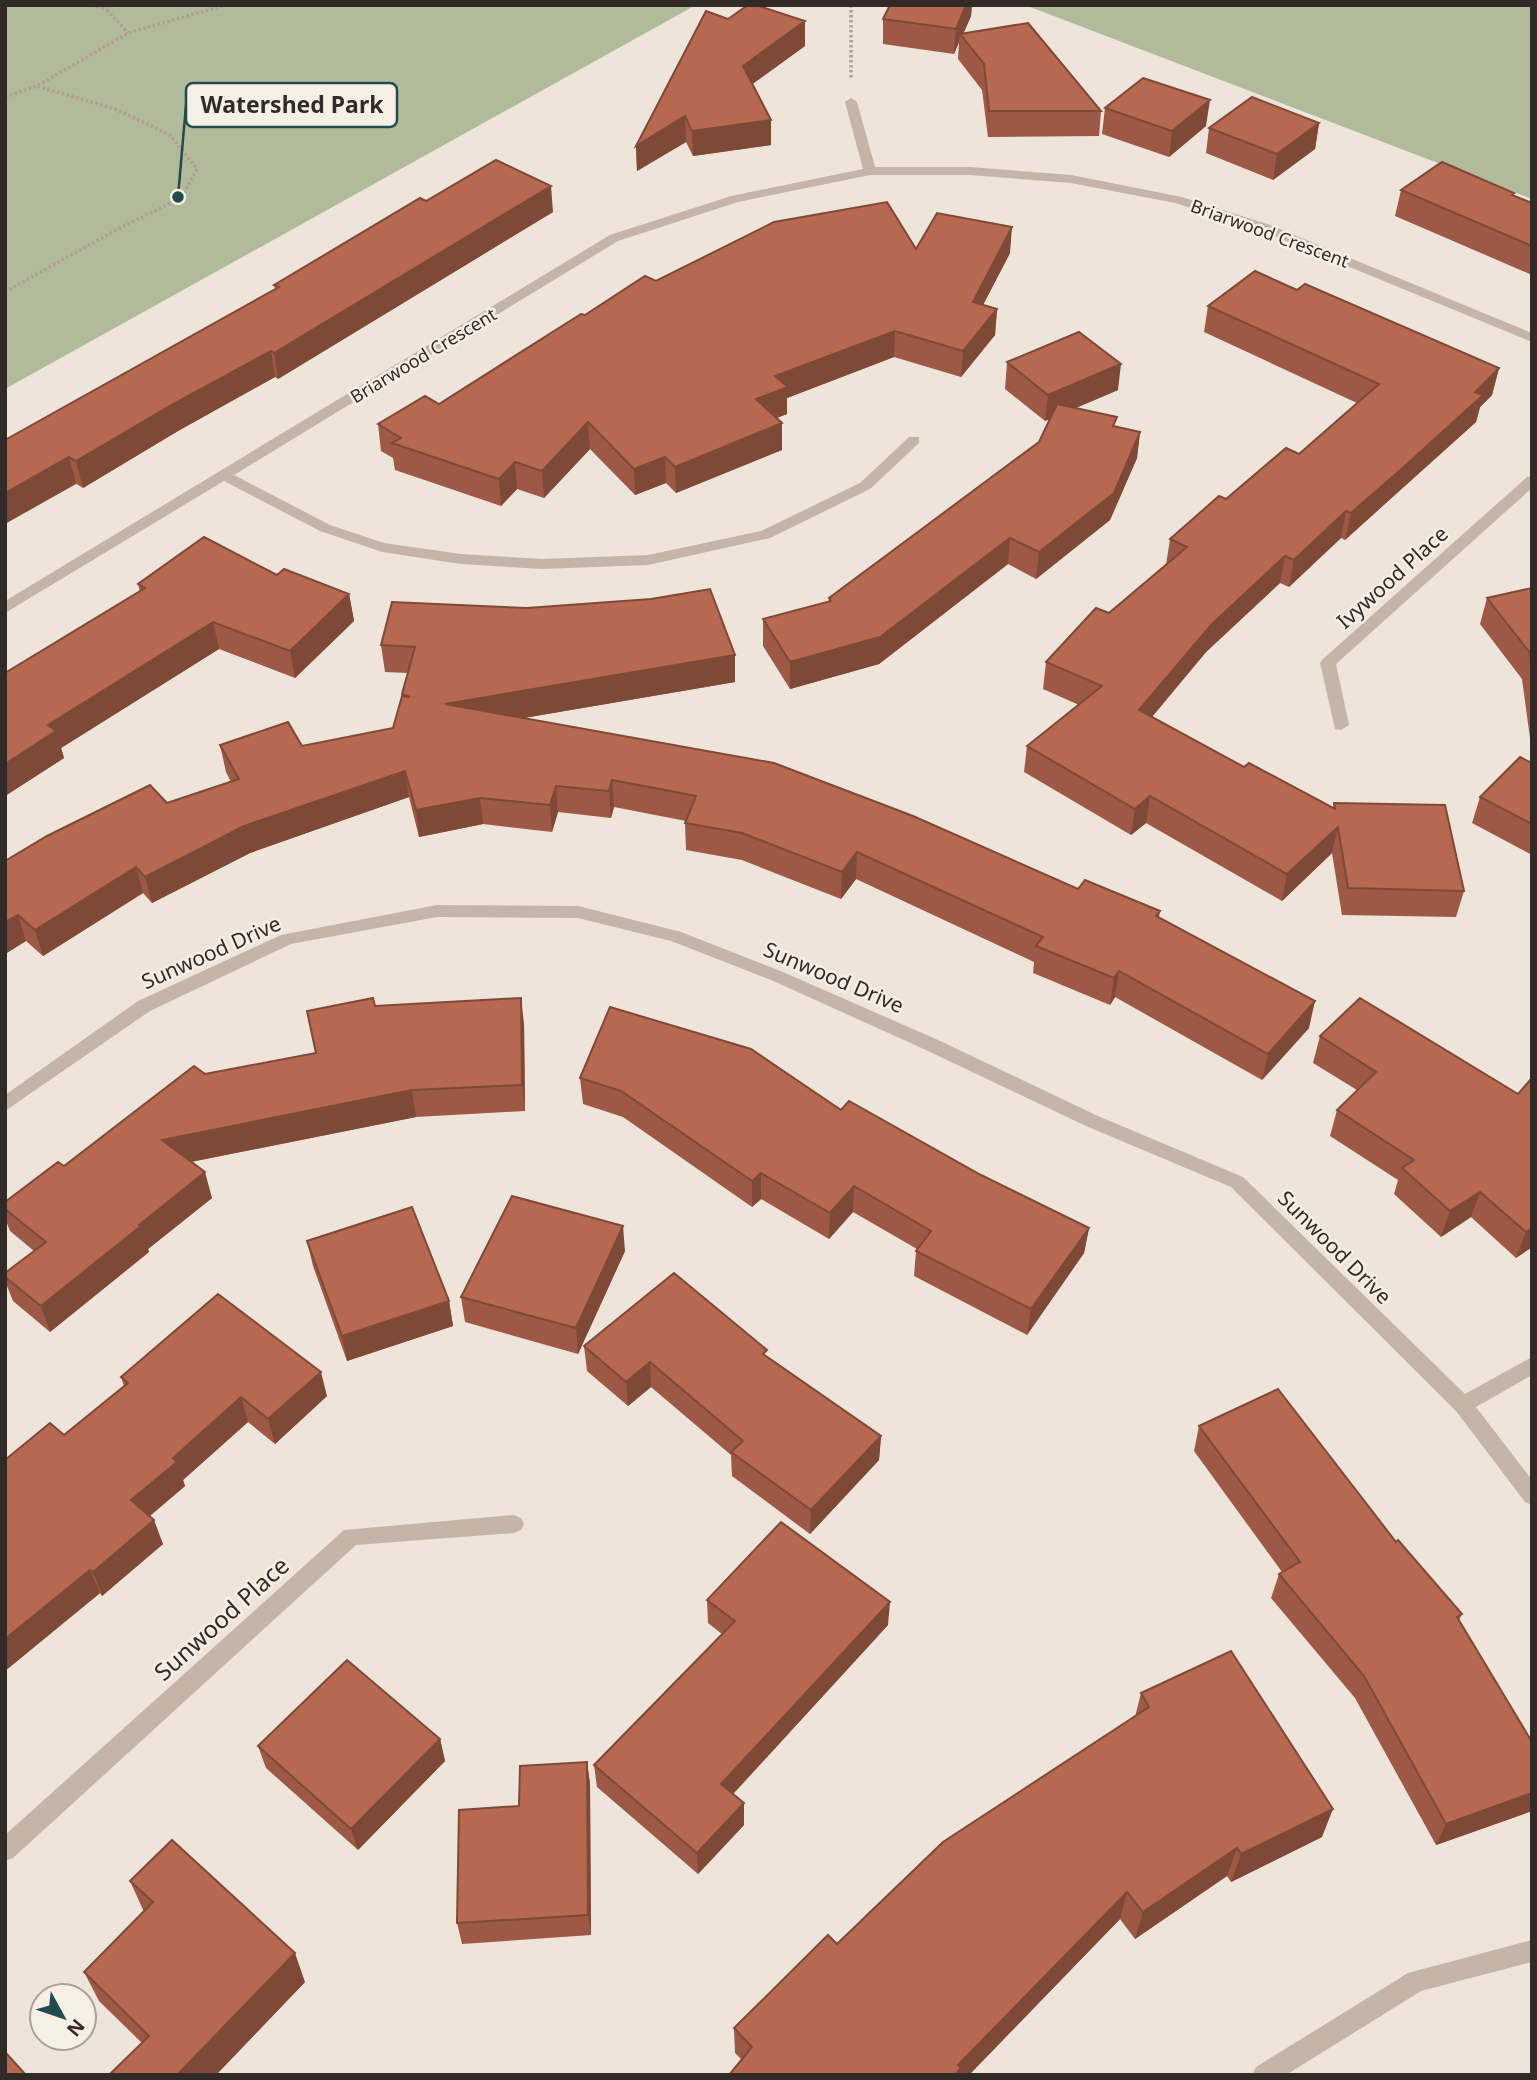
<svg xmlns="http://www.w3.org/2000/svg" width="1537" height="2080" font-family="'Noto Sans',sans-serif">
	<rect width="100%" height="100%" fill="#eee4da"/>
	<path fill="#b1bb9c" d="M 5,5 L 696,5 L 5,389 Z
		M 1025,5 L 1532,5 L 1532,199 Z"/>
	<g fill="none" stroke-linecap="round" stroke-linejoin="round">
		<path stroke="#b09f92" stroke-width="3.5" stroke-dasharray="2.5 2.5" stroke-linecap="butt" d="M 92,5 L 107,10
			M 107,5 L 107,10 L 128,33
			M 851,5 L 851,78
			M 5,97 L 37,86 L 128,33 L 226,5
			M 5,292 L 116,230 L 181,198 L 197,169 L 170,135 L 115,109 L 37,86"/>
		<path fill="#c4b5a8" fill-rule="evenodd" d="M 851,98 L 857,102 L 875,167 L 970,167 L 1071,175 L 1182,197 L 1270,225 L 1532,333 L 1532,342 L 1262,231 L 1175,203 L 1071,183 L 970,175 L 870,175 L 738,202 L 618,241 L 234,475 L 330,525 L 384,543 L 461,554 L 542,559 L 648,555 L 761,531 L 860,483 L 909,437 L 919,437 L 919,443 L 870,489 L 770,538 L 648,565 L 542,569 L 461,564 L 382,552 L 320,531 L 224,481 L 5,613 L 5,601 L 610,235 L 731,196 L 863,169 L 845,102 Z
			M 1532,476 L 1532,488 L 1336,664 L 1349,725 L 1341,730 L 1335,729 L 1320,663 L 1323,659 L 1527,477 Z
			M 437,905 L 578,906 L 681,932 L 783,972 L 938,1040 L 1098,1116 L 1243,1177 L 1465,1394 L 1532,1357 L 1532,1375 L 1476,1407 L 1532,1480 L 1532,1505 L 1525,1502 L 1456,1411 L 1231,1187 L 1086,1126 L 926,1050 L 771,980 L 671,941 L 578,918 L 437,917 L 291,944 L 150,1011 L 5,1111 L 5,1095 L 138,1001 L 281,935 Z
			M 514,1515 L 521,1518 L 524,1524 L 521,1530 L 514,1533 L 356,1545 L 13,1858 L 5,1861 L 5,1835 L 344,1530 Z
			M 1532,1940 L 1532,1962 L 1421,1991 L 1286,2075 L 1252,2075 L 1256,2067 L 1408,1973 Z"/>
	</g>
	<path fill="#9d5945" d="M 890,5 L 972,5 L 971,16 L 963,34 L 1101,111 L 1099,136 L 988,137 L 982,90 L 958,59 L 959,42 L 954,54 L 883,44 L 883,19 Z
		M 805,46 L 752,84 L 771,145 L 693,156 L 686,142 L 637,171 L 636,146 Z
		M 1105,108 L 1206,126 L 1169,157 L 1102,134 Z
		M 1319,123 L 1315,149 L 1273,180 L 1206,153 L 1209,128 Z
		M 1401,190 L 1514,193 L 1513,196 L 1532,203 L 1532,275 L 1395,216 Z
		M 426,201 L 553,212 L 278,379 L 275,377 L 178,431 L 83,488 L 5,440 L 275,289 L 274,285 Z
		M 916,249 L 1010,253 L 983,305 L 997,309 L 995,335 L 961,377 L 894,357 L 787,398 L 787,414 L 777,418 L 782,450 L 676,493 L 666,483 L 635,495 L 590,449 L 544,498 L 517,489 L 501,506 L 395,470 L 393,458 L 381,451 L 378,424 L 439,404 L 585,315 L 656,281 Z
		M 1297,290 L 1499,368 L 1492,395 L 1480,407 L 1476,422 L 1399,491 L 1345,540 L 1341,538 L 1289,587 L 1280,583 L 1206,652 L 1152,717 L 1244,767 L 1333,808 L 1334,803 L 1464,891 L 1456,917 L 1342,915 L 1332,853 L 1282,901 L 1146,823 L 1131,835 L 1024,772 L 1027,746 L 1079,705 L 1043,689 L 1046,662 L 1109,613 L 1166,565 L 1170,539 L 1226,499 L 1299,454 L 1357,403 L 1204,332 L 1208,306 Z
		M 1007,362 L 1118,390 L 1076,408 L 1116,427 L 1140,432 L 1137,458 L 1110,520 L 1036,579 L 1008,564 L 879,664 L 790,689 L 763,646 L 763,619 L 829,602 L 829,598 L 1039,442 L 1050,419 L 1045,421 L 1005,389 Z
		M 277,575 L 349,594 L 354,621 L 295,678 L 219,649 L 61,748 L 64,758 L 5,796 L 5,673 L 140,592 L 138,584 Z
		M 1532,588 L 1532,753 L 1522,679 L 1480,624 L 1487,598 Z
		M 392,602 L 735,682 L 523,718 L 1078,889 L 1160,911 L 1159,917 L 1309,1028 L 1262,1080 L 1115,997 L 1110,1005 L 1033,973 L 1034,962 L 856,879 L 841,899 L 742,860 L 686,850 L 685,823 L 686,821 L 614,807 L 611,818 L 558,812 L 552,832 L 483,824 L 419,837 L 409,797 L 250,853 L 152,903 L 143,893 L 43,956 L 26,941 L 5,954 L 5,861 L 167,803 L 231,782 L 226,772 L 220,745 L 302,746 L 393,728 L 408,673 L 385,672 L 381,645 Z
		M 1532,763 L 1532,855 L 1472,823 L 1480,797 Z
		M 375,1006 L 524,1024 L 525,1111 L 416,1117 L 191,1162 L 212,1198 L 148,1249 L 149,1252 L 50,1332 L 13,1301 L 5,1281 L 5,1273 L 34,1251 L 10,1231 L 5,1218 L 5,1202 L 64,1166 L 205,1074 L 316,1053 Z
		M 1320,1036 L 1518,1094 L 1532,1247 L 1516,1258 L 1471,1217 L 1441,1237 L 1394,1194 L 1398,1180 L 1330,1136 L 1337,1110 L 1357,1090 L 1313,1063 Z
		M 580,1078 L 841,1110 L 981,1175 L 1089,1228 L 1084,1253 L 1027,1335 L 914,1276 L 916,1251 L 917,1249 L 853,1212 L 829,1239 L 761,1199 L 752,1207 L 623,1117 L 583,1104 Z
		M 307,1241 L 449,1301 L 453,1326 L 347,1361 L 313,1266 Z
		M 625,1251 L 578,1354 L 465,1322 L 461,1297 Z
		M 584,1346 L 767,1356 L 881,1436 L 879,1460 L 810,1534 L 732,1476 L 731,1455 L 651,1387 L 628,1406 L 587,1371 Z
		M 121,1377 L 327,1396 L 275,1444 L 248,1422 L 183,1480 L 185,1486 L 150,1516 L 163,1544 L 102,1596 L 100,1593 L 5,1671 L 5,1460 L 64,1435 L 124,1386 Z
		M 1199,1426 L 1396,1542 L 1462,1614 L 1459,1620 L 1532,1742 L 1532,1811 L 1436,1845 L 1355,1698 L 1271,1598 L 1279,1574 L 1282,1572 L 1194,1451 Z
		M 707,1600 L 888,1625 L 733,1794 L 744,1825 L 698,1874 L 597,1787 L 594,1765 L 722,1634 L 708,1623 Z
		M 1141,1693 L 1322,1837 L 1231,1882 L 1227,1876 L 1135,1939 L 1120,1919 L 969,2075 L 729,2075 L 742,2060 L 735,2053 L 734,2028 L 837,1944 L 1135,1717 Z
		M 440,1739 L 445,1761 L 358,1850 L 266,1768 L 258,1746 Z
		M 587,1762 L 590,1784 L 591,1935 L 462,1944 L 457,1923 L 519,1806 Z
		M 130,1881 L 305,1982 L 216,2075 L 109,2075 L 142,2043 L 99,2001 L 84,1972 L 144,1912 Z"/>
	<path fill="#7f4938" d="M 966,5 L 972,5 L 971,16 L 962,37 L 960,34 L 959,42 L 954,54 L 956,29 Z
		M 805,21 L 805,46 L 743,91 L 743,66 Z
		M 1210,100 L 1206,126 L 1169,157 L 1172,131 Z
		M 685,116 L 686,142 L 637,171 L 636,146 Z
		M 771,120 L 771,145 L 693,156 L 692,131 Z
		M 1319,123 L 1315,149 L 1273,180 L 1277,154 Z
		M 551,186 L 553,212 L 278,379 L 274,353 Z
		M 1012,227 L 1010,253 L 971,328 L 973,302 Z
		M 997,309 L 995,335 L 961,377 L 963,351 Z
		M 895,331 L 894,357 L 787,398 L 787,414 L 756,425 L 756,399 L 775,376 Z
		M 271,351 L 275,377 L 178,431 L 83,488 L 76,461 L 173,404 Z
		M 1121,364 L 1118,390 L 1045,421 L 1048,395 Z
		M 1499,368 L 1492,395 L 1480,407 L 1476,422 L 1345,540 L 1351,513 Z
		M 588,422 L 590,449 L 544,498 L 542,471 Z
		M 782,423 L 782,450 L 676,493 L 675,467 Z
		M 1140,432 L 1137,458 L 1110,520 L 1036,579 L 1039,552 Z
		M 69,457 L 76,484 L 5,524 L 5,493 Z
		M 665,457 L 666,483 L 635,495 L 634,469 Z
		M 515,462 L 517,489 L 501,506 L 499,479 Z
		M 1346,511 L 1341,538 L 1289,587 L 1294,560 Z
		M 1010,538 L 1008,564 L 879,664 L 790,689 L 790,662 Z
		M 1285,556 L 1280,583 L 1206,652 L 1135,737 L 1139,710 L 1211,625 Z
		M 349,594 L 354,621 L 295,678 L 290,651 Z
		M 213,622 L 219,649 L 61,748 L 64,758 L 5,796 L 5,764 L 48,725 Z
		M 735,655 L 735,682 L 448,731 L 445,704 Z
		M 405,771 L 409,797 L 250,853 L 152,903 L 145,877 L 244,826 Z
		M 612,780 L 614,807 L 611,818 L 609,791 Z
		M 556,786 L 558,812 L 552,832 L 550,805 Z
		M 1150,796 L 1146,823 L 1131,835 L 1135,809 Z
		M 480,798 L 483,824 L 419,837 L 416,810 Z
		M 1338,827 L 1332,853 L 1282,901 L 1287,874 Z
		M 857,852 L 856,879 L 841,899 L 842,872 Z
		M 136,867 L 143,893 L 43,956 L 35,930 Z
		M 18,915 L 26,941 L 5,954 L 5,922 Z
		M 1119,971 L 1115,997 L 1110,1005 L 1114,978 Z
		M 521,998 L 524,1024 L 525,1111 L 522,1085 Z
		M 1315,1001 L 1309,1028 L 1262,1080 L 1268,1054 Z
		M 412,1090 L 416,1117 L 170,1166 L 162,1140 Z
		M 205,1172 L 212,1198 L 148,1249 L 149,1252 L 50,1332 L 41,1306 L 139,1225 Z
		M 761,1173 L 761,1199 L 752,1207 L 752,1181 Z
		M 854,1186 L 853,1212 L 829,1239 L 830,1213 Z
		M 1480,1192 L 1471,1217 L 1441,1237 L 1450,1211 Z
		M 623,1226 L 625,1251 L 578,1354 L 576,1328 Z
		M 1089,1228 L 1084,1253 L 1027,1335 L 1031,1309 Z
		M 1532,1228 L 1532,1247 L 1516,1258 L 1526,1232 Z
		M 449,1301 L 453,1326 L 347,1361 L 342,1336 Z
		M 650,1362 L 651,1387 L 628,1406 L 626,1382 Z
		M 321,1372 L 327,1396 L 275,1444 L 268,1419 Z
		M 241,1397 L 248,1422 L 183,1480 L 185,1486 L 140,1524 L 131,1500 L 173,1458 Z
		M 881,1436 L 879,1460 L 810,1534 L 811,1510 Z
		M 154,1520 L 163,1544 L 102,1596 L 93,1572 Z
		M 90,1570 L 100,1593 L 5,1671 L 5,1639 Z
		M 890,1602 L 888,1625 L 722,1806 L 721,1784 Z
		M 440,1739 L 445,1761 L 358,1850 L 351,1829 Z
		M 587,1762 L 590,1784 L 591,1935 L 588,1915 Z
		M 1532,1793 L 1532,1811 L 1436,1845 L 1446,1824 Z
		M 744,1803 L 744,1825 L 698,1874 L 697,1853 Z
		M 1333,1809 L 1322,1837 L 1231,1882 L 1241,1854 Z
		M 1237,1848 L 1227,1876 L 1135,1939 L 1143,1912 Z
		M 1127,1892 L 1120,1919 L 969,2075 L 955,2075 L 958,2065 Z
		M 295,1953 L 305,1982 L 216,2075 L 177,2075 Z"/>
	<path fill="#b66850" stroke="#7f4938" stroke-width="2" d="M 748,5 L 756,5 L 805,21 L 743,66 L 771,120 L 692,131 L 685,116 L 636,146 L 706,11 L 728,19 Z
		M 890,5 L 966,5 L 956,29 L 883,19 Z
		M 1028,23 L 1101,111 L 989,111 L 984,64 L 960,34 Z
		M 1143,78 L 1210,100 L 1172,131 L 1105,108 Z
		M 1252,97 L 1319,123 L 1277,154 L 1209,128 Z
		M 496,160 L 551,186 L 274,353 L 271,351 L 173,404 L 76,461 L 69,457 L 5,493 L 5,440 L 279,287 L 274,285 L 420,198 L 426,201 Z
		M 1442,162 L 1514,193 L 1512,195 L 1532,203 L 1532,246 L 1401,190 Z
		M 887,202 L 916,249 L 937,213 L 1012,227 L 973,302 L 997,309 L 963,351 L 895,331 L 775,376 L 788,387 L 756,399 L 782,423 L 675,467 L 665,457 L 634,469 L 588,422 L 542,471 L 515,462 L 499,479 L 392,443 L 401,438 L 378,424 L 425,396 L 439,404 L 581,314 L 585,315 L 645,276 L 656,281 L 774,222 Z
		M 1255,271 L 1297,290 L 1305,284 L 1499,368 L 1475,392 L 1483,395 L 1406,465 L 1351,513 L 1346,511 L 1294,560 L 1285,556 L 1211,625 L 1139,710 L 1244,767 L 1249,763 L 1335,809 L 1334,803 L 1445,805 L 1464,891 L 1348,888 L 1338,827 L 1287,874 L 1150,796 L 1135,809 L 1027,746 L 1102,686 L 1046,662 L 1096,608 L 1109,613 L 1187,547 L 1170,539 L 1219,496 L 1226,499 L 1286,448 L 1299,454 L 1379,384 L 1208,306 Z
		M 1079,332 L 1121,364 L 1048,395 L 1007,362 Z
		M 1057,404 L 1117,417 L 1113,426 L 1140,432 L 1114,493 L 1039,552 L 1010,538 L 880,637 L 790,662 L 763,619 L 831,601 L 829,598 L 1039,442 Z
		M 204,537 L 277,575 L 284,569 L 349,594 L 290,651 L 213,622 L 48,725 L 56,731 L 5,764 L 5,673 L 145,588 L 138,584 Z
		M 1532,588 L 1532,665 L 1530,653 L 1487,598 Z
		M 710,589 L 735,655 L 445,704 L 774,763 L 913,816 L 1078,889 L 1085,880 L 1160,911 L 1156,916 L 1315,1001 L 1268,1054 L 1119,971 L 1114,978 L 1036,946 L 1043,937 L 857,852 L 842,872 L 742,833 L 685,823 L 696,796 L 612,780 L 609,791 L 556,786 L 550,805 L 480,798 L 416,810 L 405,771 L 244,826 L 145,877 L 136,867 L 35,930 L 18,915 L 5,922 L 5,861 L 47,836 L 150,785 L 167,803 L 239,779 L 220,745 L 288,722 L 302,746 L 393,728 L 402,696 L 410,697 L 402,694 L 415,647 L 381,645 L 392,602 L 527,608 L 651,599 Z
		M 1520,757 L 1532,763 L 1532,824 L 1480,797 Z
		M 373,998 L 375,1006 L 521,998 L 522,1085 L 412,1090 L 162,1140 L 205,1172 L 139,1225 L 141,1226 L 41,1306 L 5,1277 L 5,1273 L 46,1242 L 5,1209 L 5,1202 L 58,1162 L 64,1166 L 194,1066 L 205,1074 L 316,1053 L 307,1011 Z
		M 1360,998 L 1518,1094 L 1532,1078 L 1532,1228 L 1526,1232 L 1480,1192 L 1450,1211 L 1402,1168 L 1414,1160 L 1337,1110 L 1376,1072 L 1320,1036 Z
		M 610,1007 L 751,1049 L 841,1110 L 849,1101 L 981,1175 L 1089,1228 L 1031,1309 L 916,1251 L 931,1231 L 854,1186 L 830,1213 L 761,1173 L 752,1181 L 621,1091 L 580,1078 Z
		M 512,1196 L 623,1226 L 576,1328 L 461,1297 Z
		M 412,1207 L 449,1301 L 342,1336 L 307,1241 Z
		M 674,1273 L 767,1350 L 763,1354 L 881,1436 L 811,1510 L 731,1452 L 743,1441 L 650,1362 L 626,1382 L 584,1346 Z
		M 218,1294 L 321,1372 L 268,1419 L 241,1397 L 173,1458 L 177,1462 L 131,1500 L 154,1520 L 93,1572 L 90,1570 L 5,1639 L 5,1460 L 50,1423 L 64,1435 L 128,1383 L 121,1377 Z
		M 1278,1389 L 1396,1542 L 1398,1540 L 1462,1614 L 1457,1617 L 1532,1742 L 1532,1793 L 1446,1824 L 1364,1676 L 1279,1574 L 1300,1562 L 1199,1426 Z
		M 781,1522 L 890,1602 L 721,1784 L 744,1803 L 697,1853 L 594,1765 L 735,1621 L 707,1600 Z
		M 1231,1651 L 1333,1809 L 1241,1854 L 1237,1848 L 1143,1912 L 1127,1892 L 958,2065 L 961,2068 L 955,2075 L 729,2075 L 752,2047 L 734,2028 L 828,1935 L 837,1944 L 943,1842 L 1149,1707 L 1141,1693 Z
		M 347,1660 L 440,1739 L 351,1829 L 258,1746 Z
		M 587,1762 L 588,1915 L 457,1923 L 459,1810 L 519,1806 L 520,1766 Z
		M 172,1840 L 295,1953 L 177,2075 L 109,2075 L 149,2036 L 84,1972 L 153,1902 L 130,1881 Z
		M 5,2052 L 26,2075 L 5,2075 Z"/>
	<g text-anchor="middle" dominant-baseline="central" stroke-width="5" stroke-linejoin="round" paint-order="stroke">
		<g font-size="18" fill="#322a27" stroke="#f6efe6">
			<text transform="translate(1270 233) rotate(20)">Briarwood Crescent</text>
			<text transform="translate(423 355) rotate(-31)">Briarwood Crescent</text>
		</g>
		<g font-size="21" fill="#322a27" stroke="#f6efe6">
			<text transform="translate(1392 577) rotate(-42)">Ivywood Place</text>
			<text transform="translate(211 952) rotate(-24)">Sunwood Drive</text>
			<text transform="translate(834 977) rotate(23)">Sunwood Drive</text>
			<text transform="translate(1335 1247) rotate(45)">Sunwood Drive</text>
		</g>
		<g font-size="24" fill="#322a27" stroke="#f6efe6">
			<text transform="translate(221 1618) rotate(-42)">Sunwood Place</text>
		</g>
	</g>
	<path fill="none" stroke="#224b4e" stroke-width="2.5" d="M178 197L186 105"/>
	<circle fill="#224b4e" stroke="#f6efe6" stroke-width="2.5" cx="178" cy="197" r="7"/>
	<rect fill="#f6efe6" stroke="#224b4e" stroke-width="2.5" x="186" y="83" width="211" height="44" rx="7"/>
	<g font-size="23" text-anchor="middle" font-weight="bold" fill="#322a27">
		<text x="292" y="113">Watershed Park</text>
	</g>
	<rect width="1537" height="2080" fill="none" stroke="#322a27" stroke-width="14"/>
	<g transform="translate(63 2017) rotate(130)"><circle r="33" fill="#f6efe6" stroke="#a8a09a" stroke-width="2"/>
	<path d="M0-5L12 26L0 18L-12 26Z" fill="#224b4e"/>
	<text y="-10" font-size="19" font-weight="bold" text-anchor="middle" fill="#322a27">N</text>
	</g>
</svg>
